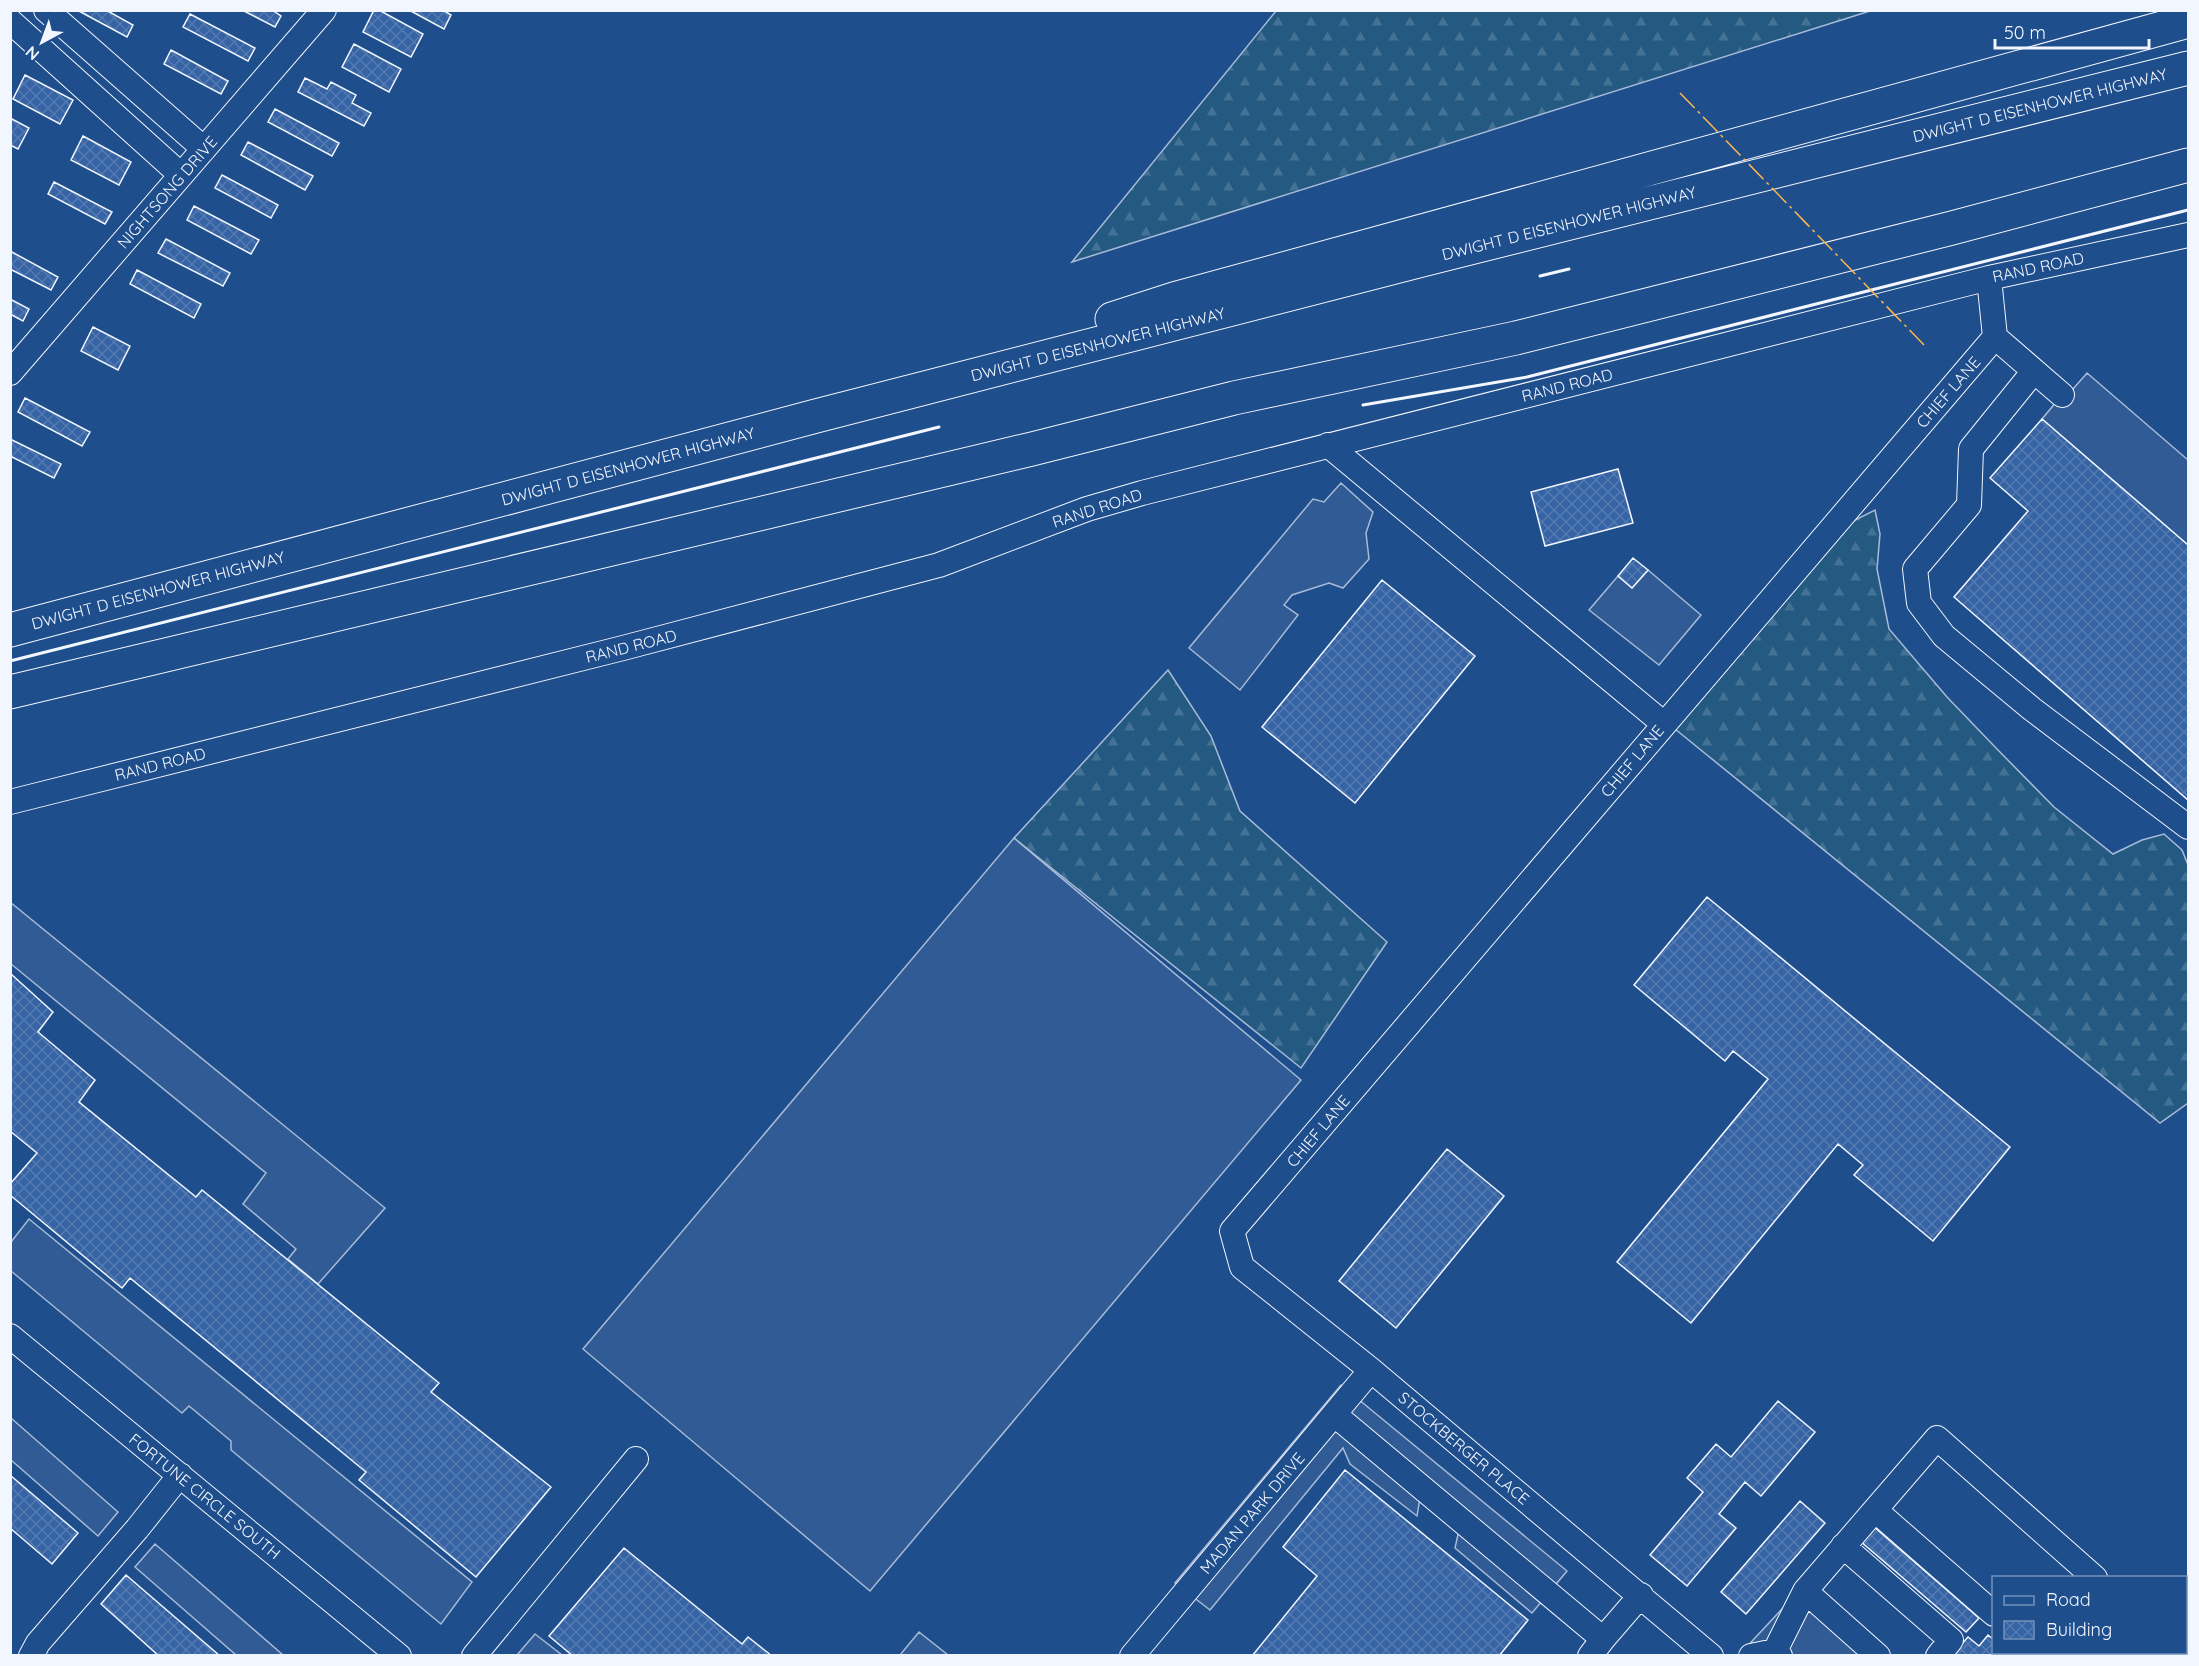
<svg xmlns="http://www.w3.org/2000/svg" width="2199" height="1666" font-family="Quicksand,sans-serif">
	<defs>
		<pattern id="forest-firs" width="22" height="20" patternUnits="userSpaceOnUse" patternTransform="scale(1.5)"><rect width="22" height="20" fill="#245a82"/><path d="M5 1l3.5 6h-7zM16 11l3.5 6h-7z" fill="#447295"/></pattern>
		<pattern id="building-cross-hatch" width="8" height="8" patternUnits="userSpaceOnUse" patternTransform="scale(1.5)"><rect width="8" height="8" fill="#3563a3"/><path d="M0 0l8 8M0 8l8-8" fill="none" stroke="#537ab1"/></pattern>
	</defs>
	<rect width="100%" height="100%" fill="#1f4e8c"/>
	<path fill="url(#forest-firs)" stroke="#a8bbd7" stroke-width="1.5" d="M 1276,11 L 1276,10 L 1870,11 L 1072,262 Z
		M 1875,510 L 1880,534 L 1877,569 L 1889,629 L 1947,697 L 1996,748 L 2054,807 L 2113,854 L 2142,840 L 2164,834 L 2182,850 L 2188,865 L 2188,1103 L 2160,1123 L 1675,729 L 1851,522 Z
		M 1168,670 L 1211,736 L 1240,811 L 1387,942 L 1301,1068 L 1014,838 Z"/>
	<path fill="#305b95" stroke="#a8bbd7" stroke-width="1.5" d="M 2087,373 L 2188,460 L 2188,545 L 2042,419 L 2062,395 L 2066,397 Z
		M 1341,483 L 1373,512 L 1366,533 L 1369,559 L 1343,588 L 1329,583 L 1292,595 L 1284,605 L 1298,615 L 1240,690 L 1189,648 L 1313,499 L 1324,502 Z
		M 1648,570 L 1701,615 L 1659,665 L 1589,610 L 1618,576 L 1632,588 Z
		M 1014,838 L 1301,1080 L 870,1591 L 583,1349 Z
		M 10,902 L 385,1208 L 318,1284 L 288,1259 L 296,1249 L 243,1204 L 266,1173 L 11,964 Z
		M 29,1219 L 472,1582 L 441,1624 L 231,1450 L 231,1441 L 189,1406 L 182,1413 L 11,1271 L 11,1242 Z
		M 1341,1385 L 1567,1571 L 1532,1613 L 1455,1548 L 1459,1530 L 1420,1498 L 1417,1516 L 1350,1464 L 1343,1448 L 1210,1610 L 1175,1583 Z
		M 11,1418 L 118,1512 L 98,1536 L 11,1460 Z
		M 155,1544 L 283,1655 L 236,1655 L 135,1567 Z
		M 1796,1594 L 1867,1655 L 1742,1656 L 1741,1653 Z
		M 919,1632 L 948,1655 L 900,1655 Z
		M 535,1634 L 562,1655 L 517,1655 Z"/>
	<path fill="url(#building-cross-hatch)" stroke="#f2f6ff" stroke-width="1.5" d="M 77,10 L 106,10 L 133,25 L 127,37 Z
		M 242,10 L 272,10 L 281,16 L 275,27 Z
		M 374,10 L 379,10 L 423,34 L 411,57 L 363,32 Z
		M 409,10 L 443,10 L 451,15 L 444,29 Z
		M 190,14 L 255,48 L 248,61 L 183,27 Z
		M 354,44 L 401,69 L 389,92 L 342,67 Z
		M 171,50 L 228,81 L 221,94 L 164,64 Z
		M 25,75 L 73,100 L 60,124 L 13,99 Z
		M 305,78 L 327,89 L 331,82 L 356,95 L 352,103 L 371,113 L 364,126 L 298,92 Z
		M 275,109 L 339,143 L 332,156 L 268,122 Z
		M 10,118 L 29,128 L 18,149 L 10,145 Z
		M 83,136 L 131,162 L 119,185 L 71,160 Z
		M 248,142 L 313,176 L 305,190 L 241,155 Z
		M 222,175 L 278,205 L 271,218 L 215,188 Z
		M 54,182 L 112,212 L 105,224 L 48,194 Z
		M 194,206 L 259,240 L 251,254 L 187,220 Z
		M 166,239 L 230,273 L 223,286 L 158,253 Z
		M 10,251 L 58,277 L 51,290 L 10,269 Z
		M 137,270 L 201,304 L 194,318 L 130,284 Z
		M 10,299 L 29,309 L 23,321 L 10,314 Z
		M 93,327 L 130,346 L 118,370 L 81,351 Z
		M 25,398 L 90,432 L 82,446 L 18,412 Z
		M 2042,419 L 2188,545 L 2188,800 L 1954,597 L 2028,511 L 1990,478 Z
		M 10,439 L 61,464 L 54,478 L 10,456 Z
		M 1618,469 L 1633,523 L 1545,546 L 1531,492 Z
		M 1633,558 L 1648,570 L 1632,588 L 1618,576 Z
		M 1382,580 L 1475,656 L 1355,803 L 1262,727 Z
		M 1707,897 L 2010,1147 L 1933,1241 L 1854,1175 L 1863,1165 L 1838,1144 L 1691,1323 L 1617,1262 L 1768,1079 L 1733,1051 L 1725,1061 L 1634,985 Z
		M 11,974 L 53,1012 L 38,1032 L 95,1080 L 79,1102 L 196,1197 L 202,1190 L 439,1383 L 431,1392 L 551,1487 L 476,1577 L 359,1480 L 366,1472 L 130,1278 L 122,1288 L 10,1195 L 10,1184 L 37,1153 L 10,1131 Z
		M 1447,1149 L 1504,1196 L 1396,1328 L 1339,1281 Z
		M 1778,1401 L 1815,1432 L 1761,1496 L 1745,1482 L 1719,1514 L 1736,1528 L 1687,1586 L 1650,1555 L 1703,1492 L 1687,1478 L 1716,1444 L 1731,1457 Z
		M 1345,1470 L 1528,1620 L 1499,1656 L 1252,1656 L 1317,1576 L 1283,1547 Z
		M 10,1475 L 78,1533 L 52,1564 L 10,1528 Z
		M 1800,1501 L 1825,1523 L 1746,1614 L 1721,1592 Z
		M 1873,1526 L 1979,1618 L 1966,1632 L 1860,1541 Z
		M 624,1548 L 742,1644 L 748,1637 L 772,1656 L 573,1656 L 549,1636 Z
		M 126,1575 L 220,1656 L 159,1656 L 101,1604 Z
		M 1988,1635 L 1994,1640 L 1994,1652 L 2007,1652 L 2011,1656 L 1951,1656 L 1968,1637 L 1979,1646 Z"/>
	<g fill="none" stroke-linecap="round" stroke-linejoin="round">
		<defs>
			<path id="minor" d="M 46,10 L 204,149
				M 10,21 L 181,175
				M 1995,337 L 2062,395
				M 2034,371 L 1971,449 L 1969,505 L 1915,569 L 1919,603 L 1944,636 L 2032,709 L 2188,827
				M 10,373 L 324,10
				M 1328,445 L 1664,724
				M 10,802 L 623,648 L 939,565 L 1087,509 L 1142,493 L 1989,278 L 2188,235
				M 10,1336 L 399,1656
				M 1335,1415 L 1603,1639 L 1641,1595
				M 1875,1510 L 1994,1614
				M 1843,1546 L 1951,1640 L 1938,1656
				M 1775,1651 L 1805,1591
				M 2038,1652 L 2042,1656
				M 31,1656 L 38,1643 L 137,1529 L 180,1475
				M 474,1656 L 636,1459
				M 1132,1656 L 1371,1370
				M 1590,1656 L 1603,1639
				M 1711,1656 L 1371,1370 L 1242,1267 L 1232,1231 L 1995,337 L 1989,278
				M 1751,1656 L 1775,1651 L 1780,1656
				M 1878,1656 L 1805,1591 L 1937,1438 L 2095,1578
				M 2080,1656 L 2083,1652
				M 2153,1656 L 2156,1652"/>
			<path id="highway" d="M 1112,319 L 1174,299 C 1512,205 1850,113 2188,21
				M 10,630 L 816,416 L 1422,260 L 2188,68
				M 10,692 L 1032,449 L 1234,398 L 1516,338 L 1952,228 L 2188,165"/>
		</defs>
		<use href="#minor" stroke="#f2f6ff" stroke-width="26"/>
		<use href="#highway" stroke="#f2f6ff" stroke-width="35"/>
		<use href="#minor" stroke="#1f4e8c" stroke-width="24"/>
		<use href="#highway" stroke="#1f4e8c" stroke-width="33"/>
		<path stroke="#f2f6ff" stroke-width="3" d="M 1540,276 L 1569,269
			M 1363,405 L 1527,377 L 2188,210
			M 10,661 L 939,427"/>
		<path stroke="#ffb74d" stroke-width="1.5" stroke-dasharray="21 4.5 3 4.5" stroke-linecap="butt" d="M 1680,93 L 1924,345"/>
	</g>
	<g text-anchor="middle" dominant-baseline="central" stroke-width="4.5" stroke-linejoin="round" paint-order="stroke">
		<g font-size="16" fill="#f2f6ff" stroke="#1f4e8c">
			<text transform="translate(2040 105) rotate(-14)">DWIGHT D EISENHOWER HIGHWAY</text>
			<text transform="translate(167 192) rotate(-49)">NIGHTSONG DRIVE</text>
			<text transform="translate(1569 223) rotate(-14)">DWIGHT D EISENHOWER HIGHWAY</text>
			<text transform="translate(2038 267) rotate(-12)">RAND ROAD</text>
			<text transform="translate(1098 344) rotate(-14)">DWIGHT D EISENHOWER HIGHWAY</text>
			<text transform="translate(1567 385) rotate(-14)">RAND ROAD</text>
			<text transform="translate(1948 392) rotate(-49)">CHIEF LANE</text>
			<text transform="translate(628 466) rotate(-15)">DWIGHT D EISENHOWER HIGHWAY</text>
			<text transform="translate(1097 508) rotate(-18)">RAND ROAD</text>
			<text transform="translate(158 590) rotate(-15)">DWIGHT D EISENHOWER HIGHWAY</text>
			<text transform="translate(631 646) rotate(-14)">RAND ROAD</text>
			<text transform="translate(1632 761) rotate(-50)">CHIEF LANE</text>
			<text transform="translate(160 764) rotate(-14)">RAND ROAD</text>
			<text transform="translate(1318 1131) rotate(-50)">CHIEF LANE</text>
			<text transform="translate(1464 1448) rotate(40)">STOCKBERGER PLACE</text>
			<text transform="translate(205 1496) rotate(39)">FORTUNE CIRCLE SOUTH</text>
			<text transform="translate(1252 1513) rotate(-50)">MADAN PARK DRIVE</text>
		</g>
	</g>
	<rect width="2199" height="1666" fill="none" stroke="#f2f6ff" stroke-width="24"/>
	<rect x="1992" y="1576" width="195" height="78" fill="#1f4e8c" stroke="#7391ba" stroke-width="1.5"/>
	<rect x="2004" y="1596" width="30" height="9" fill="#1f4e8c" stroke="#7391ba" stroke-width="1.5"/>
	<text x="2046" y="1606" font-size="18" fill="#f2f6ff">Road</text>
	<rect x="2004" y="1621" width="30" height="18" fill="url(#building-cross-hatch)" stroke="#7391ba" stroke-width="1.5"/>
	<text x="2046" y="1636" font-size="18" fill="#f2f6ff">Building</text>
	<g transform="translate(42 42) rotate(221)" stroke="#1f4e8c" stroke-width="4.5" paint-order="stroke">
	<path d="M0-4.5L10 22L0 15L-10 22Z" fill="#f2f6ff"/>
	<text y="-9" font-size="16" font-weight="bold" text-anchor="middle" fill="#f2f6ff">N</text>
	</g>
	<path d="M1995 39v9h154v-9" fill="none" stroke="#f2f6ff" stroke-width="3"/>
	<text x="2004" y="39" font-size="18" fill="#f2f6ff" stroke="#1f4e8c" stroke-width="4.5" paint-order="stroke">50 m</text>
</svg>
